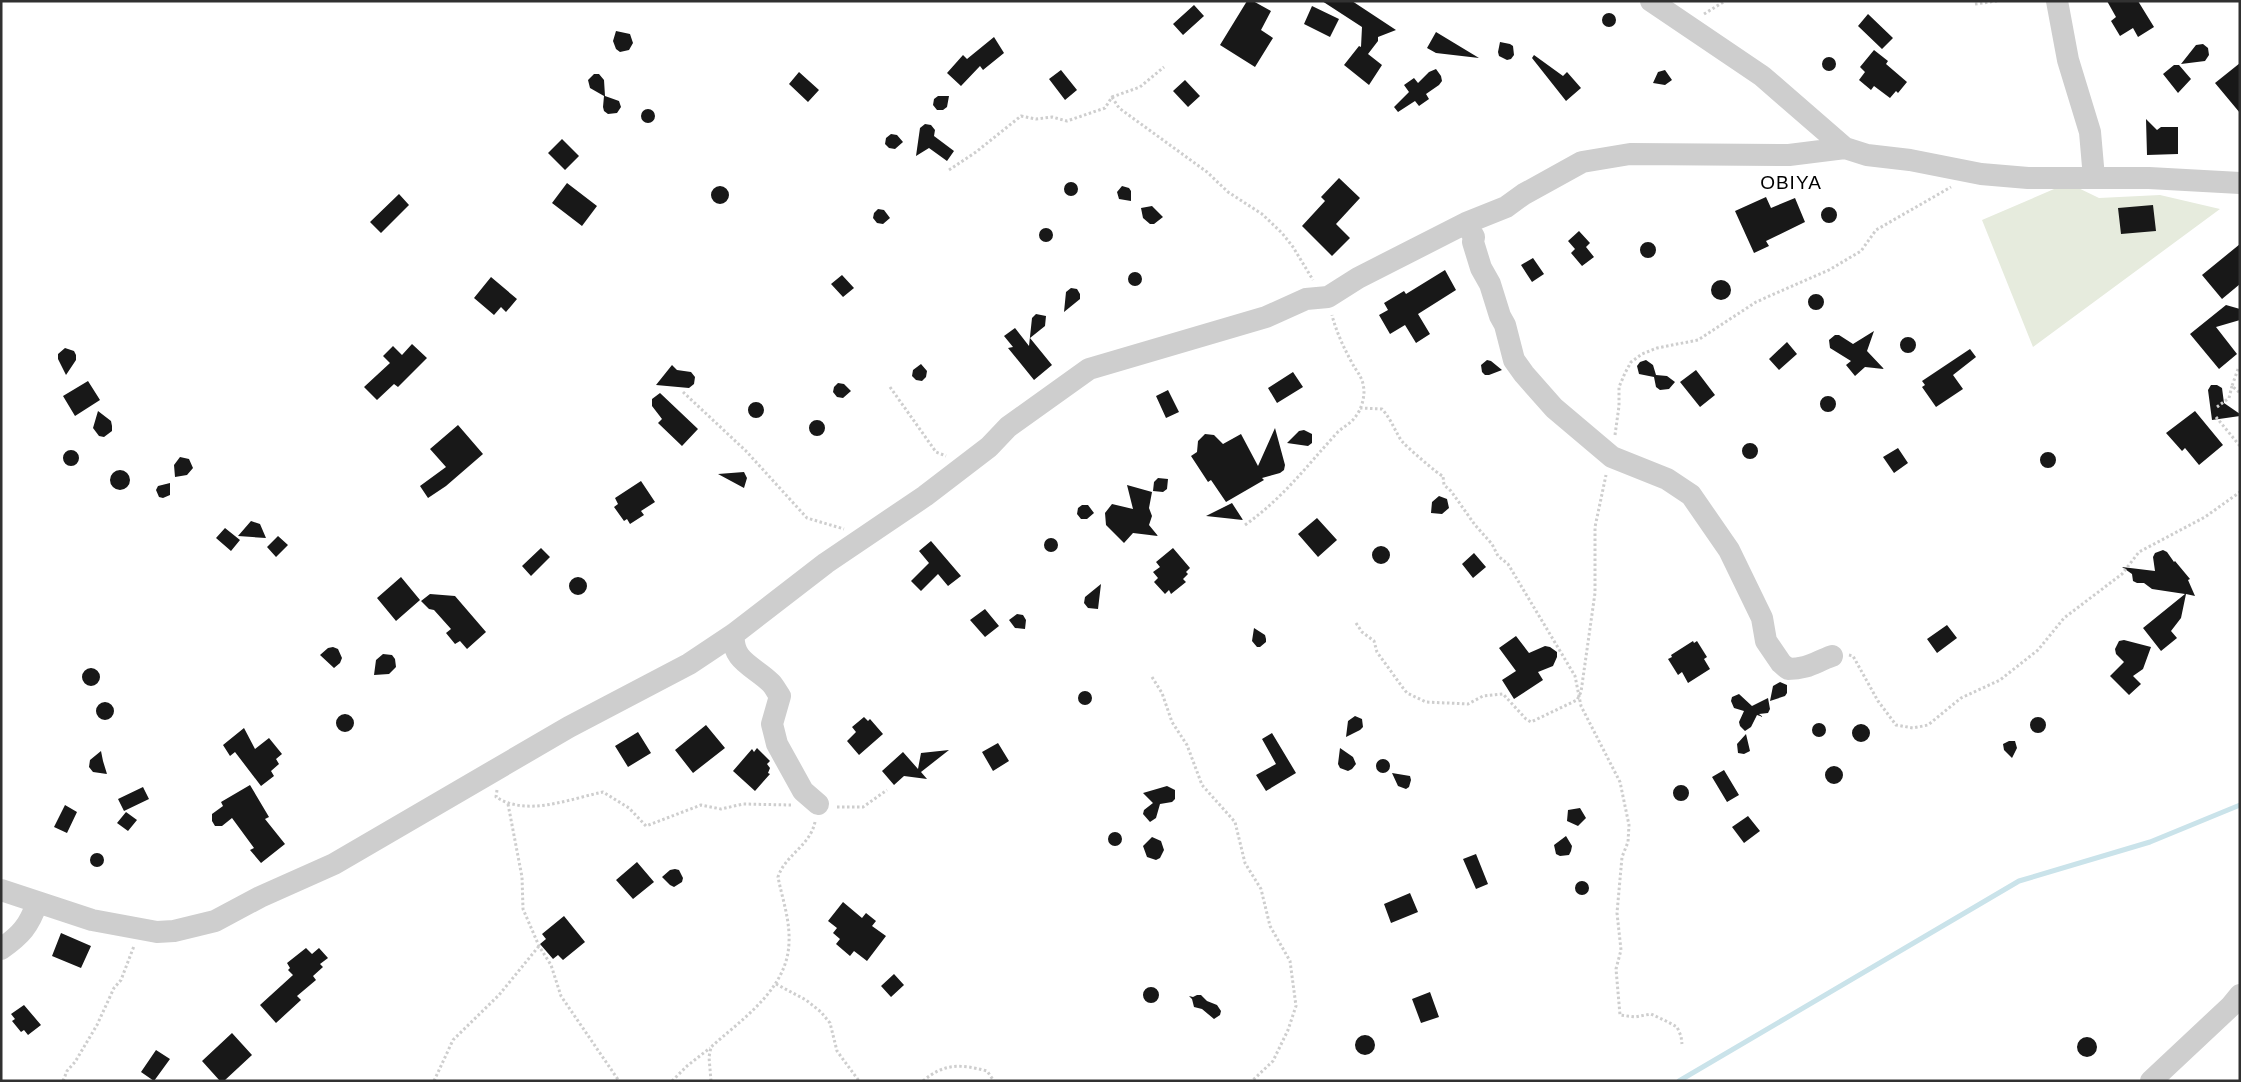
<svg xmlns="http://www.w3.org/2000/svg" width="2241" height="1082" font-family="Helvetica,sans-serif">
	<rect width="100%" height="100%" fill="#fff"/>
	<path fill="#e6ebdd" d="M 2068,183 L 2099,198 L 2160,195 L 2220,209 L 2033,347 L 1982,220 Z"/>
	<g fill="none" stroke-linecap="round" stroke-linejoin="round">
		<path stroke="#cae3ea" stroke-width="5" d="M 1679,1081 L 2019,881 L 2150,842 L 2240,805"/>
	</g>
	<path fill="#181818" d="M 1247,1 L 1253,1 L 1271,11 L 1261,30 L 1273,38 L 1255,67 L 1220,45 Z
		M 1322,1 L 1352,1 L 1396,30 L 1378,37 L 1378,41 L 1368,54 L 1382,65 L 1369,85 L 1344,65 L 1359,46 L 1361,47 L 1362,27 Z
		M 2107,1 L 2138,1 L 2154,27 L 2138,37 L 2133,28 L 2120,36 L 2111,21 L 2116,17 Z
		M 1194,5 L 1204,16 L 1183,35 L 1173,24 Z
		M 1312,6 L 1339,19 L 1330,37 L 1304,24 Z
		M1602 20a7 7 0 1 1 14 0a7 7 0 1 1-14 0Z
		M 1868,14 L 1893,38 L 1882,49 L 1858,26 Z
		M 616,31 L 630,34 L 633,43 L 629,50 L 620,52 L 616,49 L 613,41 Z
		M 1436,32 L 1479,58 L 1436,53 L 1427,48 Z
		M 994,37 L 1004,53 L 983,70 L 980,66 L 961,86 L 947,73 L 963,55 L 967,59 Z
		M 1500,42 L 1510,44 L 1513,46 L 1514,55 L 1511,59 L 1507,60 L 1499,56 L 1498,52 Z
		M 2203,44 L 2208,48 L 2209,55 L 2205,61 L 2181,64 L 2196,45 Z
		M 1874,50 L 1888,61 L 1886,64 L 1907,82 L 1898,93 L 1896,91 L 1890,98 L 1874,86 L 1871,90 L 1859,80 L 1865,72 L 1860,67 Z
		M 1534,55 L 1563,76 L 1567,72 L 1581,88 L 1566,101 L 1532,58 Z
		M1822 64a7 7 0 1 1 14 0a7 7 0 1 1-14 0Z
		M 2240,63 L 2240,113 L 2215,83 Z
		M 2174,65 L 2179,65 L 2191,79 L 2178,93 L 2163,74 Z
		M 1436,69 L 1441,76 L 1442,81 L 1439,85 L 1426,94 L 1429,99 L 1419,106 L 1415,101 L 1398,112 L 1394,107 L 1409,92 L 1404,85 L 1414,78 L 1418,83 L 1429,72 Z
		M 1061,70 L 1077,90 L 1065,100 L 1049,79 Z
		M 1665,70 L 1672,80 L 1665,85 L 1653,83 L 1658,72 Z
		M 799,72 L 819,90 L 808,102 L 789,84 Z
		M 594,74 L 599,74 L 604,80 L 605,96 L 619,101 L 621,107 L 617,113 L 608,114 L 604,111 L 603,107 L 604,96 L 590,88 L 588,80 Z
		M 1185,80 L 1200,96 L 1188,107 L 1173,91 Z
		M 938,96 L 949,96 L 947,107 L 943,110 L 937,110 L 933,105 L 934,99 Z
		M641 116a7 7 0 1 1 14 0a7 7 0 1 1-14 0Z
		M 2146,119 L 2157,130 L 2161,127 L 2178,127 L 2178,154 L 2147,155 Z
		M 925,124 L 931,125 L 935,130 L 934,136 L 954,151 L 947,161 L 929,148 L 916,156 L 920,128 Z
		M 891,134 L 897,135 L 903,142 L 895,149 L 889,148 L 885,144 L 886,138 Z
		M 562,139 L 579,156 L 565,170 L 548,153 Z
		M 1339,178 L 1360,198 L 1336,224 L 1350,238 L 1332,256 L 1302,226 L 1325,201 L 1321,197 Z
		M1064 189a7 7 0 1 1 14 0a7 7 0 1 1-14 0Z
		M 567,183 L 597,206 L 582,226 L 552,203 Z
		M 1122,186 L 1129,188 L 1131,191 L 1131,201 L 1119,199 L 1117,192 Z
		M711 195a9 9 0 1 1 18 0a9 9 0 1 1-18 0Z
		M 399,194 L 409,205 L 381,233 L 370,222 Z
		M 1766,197 L 1771,208 L 1795,198 L 1805,222 L 1766,241 L 1769,246 L 1754,253 L 1735,211 Z
		M 2153,205 L 2156,231 L 2121,234 L 2118,208 Z
		M 1152,206 L 1163,217 L 1154,224 L 1150,224 L 1143,218 L 1141,208 Z
		M1821 215a8 8 0 1 1 16 0a8 8 0 1 1-16 0Z
		M 878,209 L 884,210 L 890,218 L 883,224 L 877,223 L 873,218 L 874,213 Z
		M1039 235a7 7 0 1 1 14 0a7 7 0 1 1-14 0Z
		M 1579,231 L 1590,243 L 1586,247 L 1594,257 L 1582,266 L 1571,253 L 1575,249 L 1568,241 Z
		M1640 250a8 8 0 1 1 16 0a8 8 0 1 1-16 0Z
		M 2240,244 L 2240,284 L 2222,299 L 2202,275 Z
		M 1533,258 L 1544,274 L 1532,282 L 1521,265 Z
		M 1445,270 L 1456,290 L 1418,314 L 1430,334 L 1416,343 L 1405,325 L 1390,334 L 1379,315 L 1388,310 L 1384,303 L 1404,291 L 1406,294 Z
		M1128 279a7 7 0 1 1 14 0a7 7 0 1 1-14 0Z
		M 842,275 L 854,288 L 843,297 L 831,284 Z
		M 491,277 L 517,299 L 506,312 L 501,307 L 494,315 L 474,298 Z
		M1711 290a10 10 0 1 1 20 0a10 10 0 1 1-20 0Z
		M 1071,288 L 1077,289 L 1080,294 L 1080,299 L 1064,312 L 1066,292 Z
		M1808 302a8 8 0 1 1 16 0a8 8 0 1 1-16 0Z
		M 2226,305 L 2240,309 L 2240,320 L 2216,327 L 2237,354 L 2219,369 L 2190,334 Z
		M 1036,314 L 1046,316 L 1045,326 L 1030,338 L 1052,365 L 1034,380 L 1008,348 L 1013,347 L 1004,336 L 1015,328 L 1029,346 L 1032,318 Z
		M 1874,331 L 1867,351 L 1884,369 L 1865,367 L 1855,376 L 1846,365 L 1851,361 L 1830,348 L 1829,340 L 1835,335 L 1839,335 L 1853,344 Z
		M1900 345a8 8 0 1 1 16 0a8 8 0 1 1-16 0Z
		M 1787,342 L 1797,354 L 1779,370 L 1769,359 Z
		M 412,344 L 427,358 L 398,387 L 394,384 L 377,400 L 364,387 L 390,363 L 383,356 L 393,346 L 402,355 Z
		M 65,348 L 74,351 L 76,355 L 76,360 L 66,375 L 58,359 L 58,354 Z
		M 1970,349 L 1976,357 L 1953,375 L 1963,389 L 1936,407 L 1922,387 L 1925,385 L 1922,381 Z
		M 1487,360 L 1491,361 L 1502,370 L 1489,375 L 1485,375 L 1482,372 L 1481,365 Z
		M 1646,360 L 1653,365 L 1656,375 L 1667,376 L 1675,382 L 1669,389 L 1660,390 L 1656,387 L 1654,377 L 1639,374 L 1637,366 L 1640,362 Z
		M 921,364 L 927,371 L 926,377 L 922,381 L 916,380 L 912,376 L 913,370 Z
		M 672,365 L 677,370 L 691,372 L 695,377 L 694,384 L 689,388 L 656,385 Z
		M 1696,370 L 1715,395 L 1700,407 L 1680,382 Z
		M 1293,372 L 1303,387 L 1277,403 L 1268,388 Z
		M 88,381 L 100,400 L 75,416 L 63,396 Z
		M 838,383 L 844,384 L 851,391 L 843,398 L 837,397 L 833,392 L 834,387 Z
		M 2211,385 L 2217,385 L 2222,388 L 2224,403 L 2240,414 L 2240,416 L 2212,420 L 2208,390 Z
		M 1168,390 L 1179,412 L 1166,418 L 1156,396 Z
		M 660,393 L 698,429 L 682,446 L 658,423 L 662,419 L 652,406 L 652,399 Z
		M1820 404a8 8 0 1 1 16 0a8 8 0 1 1-16 0Z
		M748 410a8 8 0 1 1 16 0a8 8 0 1 1-16 0Z
		M 98,411 L 111,421 L 112,426 L 112,431 L 104,437 L 99,436 L 93,428 Z
		M 2195,411 L 2223,445 L 2199,465 L 2185,448 L 2182,451 L 2166,433 Z
		M809 428a8 8 0 1 1 16 0a8 8 0 1 1-16 0Z
		M 458,425 L 483,454 L 446,486 L 428,498 L 420,486 L 446,467 L 430,449 Z
		M 1275,428 L 1285,465 L 1284,470 L 1280,473 L 1262,478 L 1264,480 L 1226,502 L 1211,480 L 1208,482 L 1191,456 L 1197,452 L 1198,441 L 1205,434 L 1214,435 L 1223,444 L 1241,434 L 1258,466 Z
		M 1304,430 L 1312,434 L 1312,443 L 1308,446 L 1287,443 L 1299,431 Z
		M1742 451a8 8 0 1 1 16 0a8 8 0 1 1-16 0Z
		M 1898,448 L 1908,463 L 1894,473 L 1883,457 Z
		M63 458a8 8 0 1 1 16 0a8 8 0 1 1-16 0Z
		M2040 460a8 8 0 1 1 16 0a8 8 0 1 1-16 0Z
		M 180,457 L 189,459 L 193,468 L 187,475 L 175,477 L 174,465 Z
		M110 480a10 10 0 1 1 20 0a10 10 0 1 1-20 0Z
		M 744,472 L 747,478 L 744,488 L 718,474 Z
		M 1158,478 L 1168,479 L 1167,489 L 1163,492 L 1153,491 L 1154,482 Z
		M 641,481 L 655,502 L 641,511 L 644,515 L 630,524 L 627,519 L 624,521 L 614,507 L 618,504 L 615,498 Z
		M 170,483 L 170,495 L 163,498 L 159,497 L 156,490 L 158,486 Z
		M 1127,485 L 1152,492 L 1149,508 L 1152,516 L 1149,525 L 1158,536 L 1133,533 L 1124,543 L 1106,525 L 1105,513 L 1112,504 L 1133,509 Z
		M 1439,496 L 1447,499 L 1449,508 L 1442,514 L 1431,513 L 1432,502 Z
		M 1232,503 L 1243,520 L 1206,516 Z
		M 1082,505 L 1088,505 L 1094,513 L 1087,519 L 1081,519 L 1077,514 L 1078,508 Z
		M 1317,518 L 1337,540 L 1318,557 L 1298,534 Z
		M 251,521 L 260,524 L 266,538 L 238,536 Z
		M 225,528 L 240,540 L 231,551 L 216,538 Z
		M 278,536 L 288,545 L 276,557 L 267,547 Z
		M1044 545a7 7 0 1 1 14 0a7 7 0 1 1-14 0Z
		M 931,541 L 961,576 L 948,586 L 938,574 L 921,591 L 911,581 L 929,563 L 919,551 Z
		M1372 555a9 9 0 1 1 18 0a9 9 0 1 1-18 0Z
		M 541,548 L 550,557 L 531,576 L 522,566 Z
		M 1173,548 L 1190,568 L 1186,572 L 1188,574 L 1183,579 L 1186,582 L 1171,594 L 1169,590 L 1165,594 L 1154,582 L 1158,578 L 1153,572 L 1160,567 L 1156,562 Z
		M 2163,550 L 2167,552 L 2174,562 L 2175,561 L 2190,579 L 2188,580 L 2195,596 L 2186,594 L 2181,618 L 2171,631 L 2177,638 L 2161,651 L 2143,628 L 2185,594 L 2152,589 L 2144,583 L 2137,583 L 2133,581 L 2132,574 L 2122,567 L 2155,571 L 2153,557 L 2155,553 Z
		M 1474,553 L 1486,567 L 1473,578 L 1462,564 Z
		M569 586a9 9 0 1 1 18 0a9 9 0 1 1-18 0Z
		M 401,577 L 420,600 L 396,621 L 377,598 Z
		M 1101,584 L 1098,609 L 1088,608 L 1084,603 L 1085,597 Z
		M 430,594 L 455,596 L 486,632 L 467,649 L 460,641 L 455,644 L 446,633 L 451,629 L 434,610 L 429,609 L 421,601 Z
		M 985,609 L 999,626 L 985,637 L 970,620 Z
		M 1017,614 L 1023,615 L 1026,620 L 1025,629 L 1015,628 L 1009,620 Z
		M 1947,625 L 1957,638 L 1937,653 L 1927,639 Z
		M 1254,628 L 1265,635 L 1266,639 L 1266,642 L 1260,647 L 1257,647 L 1252,641 Z
		M 1516,636 L 1529,653 L 1545,646 L 1550,647 L 1557,652 L 1557,657 L 1553,666 L 1538,672 L 1543,680 L 1514,699 L 1502,680 L 1516,671 L 1499,648 Z
		M 2124,640 L 2151,647 L 2143,669 L 2133,676 L 2141,684 L 2129,695 L 2110,676 L 2124,662 L 2116,654 L 2115,649 L 2119,641 Z
		M 1693,641 L 1694,643 L 1697,641 L 1707,657 L 1704,659 L 1710,669 L 1688,683 L 1682,672 L 1678,675 L 1668,659 L 1672,657 L 1671,655 Z
		M 333,647 L 338,649 L 342,658 L 340,663 L 334,668 L 320,655 L 328,648 Z
		M 383,654 L 392,655 L 395,659 L 396,667 L 389,674 L 374,675 L 376,660 Z
		M82 677a9 9 0 1 1 18 0a9 9 0 1 1-18 0Z
		M 1780,682 L 1787,685 L 1787,693 L 1785,696 L 1770,701 L 1773,686 Z
		M1078 698a7 7 0 1 1 14 0a7 7 0 1 1-14 0Z
		M 1739,694 L 1752,706 L 1768,698 L 1770,709 L 1768,713 L 1759,714 L 1763,717 L 1757,715 L 1751,727 L 1745,731 L 1740,726 L 1739,722 L 1744,711 L 1734,708 L 1731,701 L 1732,697 Z
		M96 711a9 9 0 1 1 18 0a9 9 0 1 1-18 0Z
		M336 723a9 9 0 1 1 18 0a9 9 0 1 1-18 0Z
		M 1355,716 L 1362,719 L 1363,727 L 1360,730 L 1346,737 L 1348,721 Z
		M2030 725a8 8 0 1 1 16 0a8 8 0 1 1-16 0Z
		M 864,717 L 868,721 L 870,719 L 883,734 L 859,755 L 847,741 L 856,732 L 852,727 Z
		M1812 730a7 7 0 1 1 14 0a7 7 0 1 1-14 0Z
		M1852 733a9 9 0 1 1 18 0a9 9 0 1 1-18 0Z
		M 706,725 L 725,748 L 693,773 L 675,750 Z
		M 244,728 L 255,749 L 269,738 L 282,754 L 276,759 L 279,764 L 271,771 L 274,776 L 261,786 L 235,752 L 230,756 L 223,745 Z
		M 638,732 L 651,753 L 628,767 L 615,746 Z
		M 1272,733 L 1296,773 L 1266,791 L 1256,775 L 1276,764 L 1262,739 Z
		M 1746,734 L 1750,751 L 1744,754 L 1738,753 L 1737,744 Z
		M 2009,741 L 2015,741 L 2017,748 L 2012,758 L 2004,750 L 2003,744 Z
		M 998,743 L 1009,761 L 993,771 L 982,752 Z
		M 757,748 L 770,761 L 767,764 L 770,768 L 768,773 L 770,774 L 755,791 L 733,771 L 752,749 L 754,752 Z
		M 1340,748 L 1353,757 L 1356,764 L 1352,769 L 1348,771 L 1340,768 L 1338,764 Z
		M 949,750 L 921,772 L 927,779 L 904,776 L 894,785 L 882,771 L 903,752 L 918,769 L 921,753 Z
		M 101,751 L 103,761 L 107,774 L 93,772 L 89,767 L 90,760 Z
		M1376 766a7 7 0 1 1 14 0a7 7 0 1 1-14 0Z
		M1825 775a9 9 0 1 1 18 0a9 9 0 1 1-18 0Z
		M 1724,770 L 1739,795 L 1727,802 L 1712,777 Z
		M 1392,773 L 1410,776 L 1411,780 L 1409,787 L 1406,789 L 1398,786 Z
		M1673 793a8 8 0 1 1 16 0a8 8 0 1 1-16 0Z
		M 250,785 L 269,817 L 265,819 L 285,844 L 261,863 L 250,850 L 254,848 L 232,818 L 222,826 L 215,826 L 212,821 L 212,814 L 223,806 L 221,802 Z
		M 1167,786 L 1175,790 L 1175,799 L 1172,802 L 1160,804 L 1156,818 L 1150,822 L 1143,814 L 1144,810 L 1153,803 L 1143,793 Z
		M 143,787 L 149,799 L 124,811 L 118,799 Z
		M 65,805 L 77,812 L 67,833 L 54,827 Z
		M 1580,808 L 1586,818 L 1578,826 L 1567,821 L 1568,810 Z
		M 126,812 L 137,820 L 128,831 L 117,823 Z
		M 1748,816 L 1760,831 L 1744,843 L 1732,827 Z
		M1108 839a7 7 0 1 1 14 0a7 7 0 1 1-14 0Z
		M 1566,836 L 1572,846 L 1571,851 L 1569,855 L 1560,856 L 1556,854 L 1554,845 Z
		M 1152,837 L 1161,841 L 1164,850 L 1160,858 L 1156,860 L 1147,857 L 1143,846 Z
		M90 860a7 7 0 1 1 14 0a7 7 0 1 1-14 0Z
		M 1476,854 L 1488,884 L 1476,889 L 1463,859 Z
		M 637,862 L 654,882 L 633,899 L 616,880 Z
		M 675,869 L 679,870 L 683,878 L 682,882 L 674,887 L 670,885 L 662,877 L 670,870 Z
		M1575 888a7 7 0 1 1 14 0a7 7 0 1 1-14 0Z
		M 1410,893 L 1418,912 L 1391,923 L 1384,904 Z
		M 843,902 L 862,918 L 866,913 L 876,921 L 872,926 L 886,936 L 867,961 L 854,951 L 850,956 L 836,944 L 840,939 L 833,933 L 837,928 L 828,921 Z
		M 564,916 L 585,942 L 563,960 L 558,955 L 553,959 L 540,944 L 546,939 L 542,934 Z
		M 61,933 L 91,946 L 81,968 L 52,956 Z
		M 306,948 L 312,954 L 319,948 L 328,958 L 320,964 L 323,967 L 313,976 L 316,980 L 297,996 L 301,1000 L 276,1023 L 260,1005 L 293,975 L 288,970 L 290,968 L 287,963 Z
		M 894,974 L 904,985 L 891,997 L 881,986 Z
		M1143 995a8 8 0 1 1 16 0a8 8 0 1 1-16 0Z
		M 1430,992 L 1439,1017 L 1421,1023 L 1412,999 Z
		M 1197,995 L 1201,995 L 1207,1001 L 1217,1005 L 1221,1011 L 1220,1015 L 1214,1019 L 1202,1009 L 1194,1007 L 1192,999 L 1189,996 L 1193,997 Z
		M 24,1005 L 41,1025 L 28,1035 L 24,1030 L 21,1032 L 12,1021 L 15,1019 L 11,1014 Z
		M 232,1033 L 252,1055 L 224,1081 L 220,1081 L 202,1061 Z
		M1355 1045a10 10 0 1 1 20 0a10 10 0 1 1-20 0Z
		M2077 1047a10 10 0 1 1 20 0a10 10 0 1 1-20 0Z
		M 156,1050 L 170,1059 L 154,1081 L 141,1072 Z"/>
	<g fill="none" stroke-linecap="round" stroke-linejoin="round">
		<path stroke="#cecece" stroke-width="3" stroke-dasharray="2.5 2.5" stroke-linecap="butt" d="M 1975,4 L 1997,1
			M 1704,14 L 1725,1
			M 1112,97 L 1119,108 L 1207,172 L 1228,192 L 1262,214 L 1282,233 L 1293,247 L 1313,280
			M 949,170 L 976,152 L 1021,116 L 1036,119 L 1052,117 L 1067,121 L 1105,108 L 1112,97 L 1140,87 L 1164,67
			M 2238,369 L 2232,386 L 2240,393
			M 890,387 L 936,452 L 946,456
			M 683,392 L 746,451 L 807,518 L 844,529
			M 2217,407 L 2229,398 L 2232,386
			M 1360,408 L 1382,409 C 1391,419 1394,429 1401,440 C 1403,444 1440,476 1443,476 L 1444,485 L 1451,491 L 1475,525 L 1492,544 L 1498,556 L 1508,564 L 1575,676 L 1581,706 L 1620,782 L 1629,825 L 1628,842 L 1622,857 L 1617,913 L 1621,950 L 1616,969 L 1620,1015 L 1635,1017 L 1651,1014 L 1668,1022 L 1677,1027 L 1681,1036 L 1682,1044
			M 2216,417 L 2240,446
			M 1615,435 L 1619,406 L 1619,387 L 1625,373 L 1631,362 L 1642,354 L 1657,348 L 1698,340 L 1756,302 L 1829,270 L 1861,251 L 1876,230 L 1951,187
			M 1245,525 C 1283,498 1305,468 1336,434 C 1342,427 1351,424 1356,416 C 1361,410 1364,399 1364,391 C 1363,376 1357,373 1351,361 C 1343,346 1336,331 1332,315
			M 1356,623 L 1362,632 L 1374,641 L 1377,652 L 1403,688 L 1407,693 L 1426,702 L 1468,704 L 1483,696 L 1503,694 L 1526,719 L 1531,722 L 1577,700 L 1581,692 L 1595,593 L 1595,527 L 1606,475
			M 1849,655 L 1853,656 L 1878,701 L 1896,725 L 1913,728 L 1928,725 L 1961,698 L 2000,680 L 2038,650 L 2064,618 L 2122,574 L 2139,552 L 2205,517 L 2240,492
			M 1152,677 L 1162,693 L 1172,722 L 1187,745 L 1202,785 L 1235,822 L 1245,863 L 1261,889 L 1270,926 L 1290,961 L 1296,1006 L 1288,1030 L 1273,1061 L 1252,1081
			M 497,790 L 496,797 C 527,817 569,799 603,792 L 629,808 L 646,826 L 701,805 L 721,809 L 743,804 L 791,805
			M 508,804 L 522,877 L 523,909 L 539,946 L 551,965 L 561,996 L 619,1081
			M 837,807 L 863,807 L 887,790
			M 776,984 L 806,1000 L 821,1012 L 830,1023 L 837,1051 L 859,1081
			M 63,1081 L 67,1071 L 75,1062 L 97,1025 L 114,988 L 121,980 L 134,946
			M 434,1081 L 453,1040 L 499,995 L 539,946
			M 672,1081 L 687,1066 L 710,1048
			M 711,1081 L 709,1057 L 711,1047 C 742,1019 788,989 789,942 C 790,919 782,898 778,877 C 785,855 810,846 815,822
			M 923,1081 C 944,1063 961,1064 987,1071 L 994,1081"/>
		<path stroke="#cecece" stroke-width="22" d="M 1651,1 L 1762,76 L 1845,148
			M 2057,1 L 2068,60 L 2090,132 L 2094,178
			M 1466,223 L 1474,237 L 1473,242 L 1481,268 L 1490,284 L 1500,316 L 1505,325 L 1514,360 L 1524,374 L 1554,408 L 1612,457 L 1667,479 L 1691,495 L 1729,550 L 1762,618 L 1766,641 L 1781,663 L 1788,669 C 1808,669 1815,662 1832,656
			M 734,634 C 731,661 754,666 771,683 C 774,686 777,692 780,696 L 772,724 L 777,744 L 803,791 L 818,804
			M 1,890 L 92,920 L 157,932 L 174,931 L 215,921 L 260,897 L 334,864 L 569,727 L 689,664 L 734,634 L 826,563 L 925,496 L 989,447 L 1008,427 L 1089,369 L 1266,317 L 1306,299 L 1328,297 L 1358,278 L 1466,223 L 1506,207 L 1524,194 L 1582,162 L 1630,154 L 1789,155 L 1845,148 L 1867,155 L 1910,160 L 1981,174 L 2028,178 L 2149,178 L 2240,183
			M 1,949 C 21,935 29,926 37,903
			M 2151,1081 L 2231,1006 L 2240,995"/>
	</g>
	<g text-anchor="middle" dominant-baseline="central" stroke-width="5" stroke-linejoin="round" paint-order="stroke">
		<g font-size="19" letter-spacing="1" fill="#000" stroke="#fff">
			<text x="1791" y="182">OBIYA</text>
		</g>
	</g>
	<rect width="2241" height="1082" fill="none" stroke="#313131" stroke-width="5"/>
</svg>
